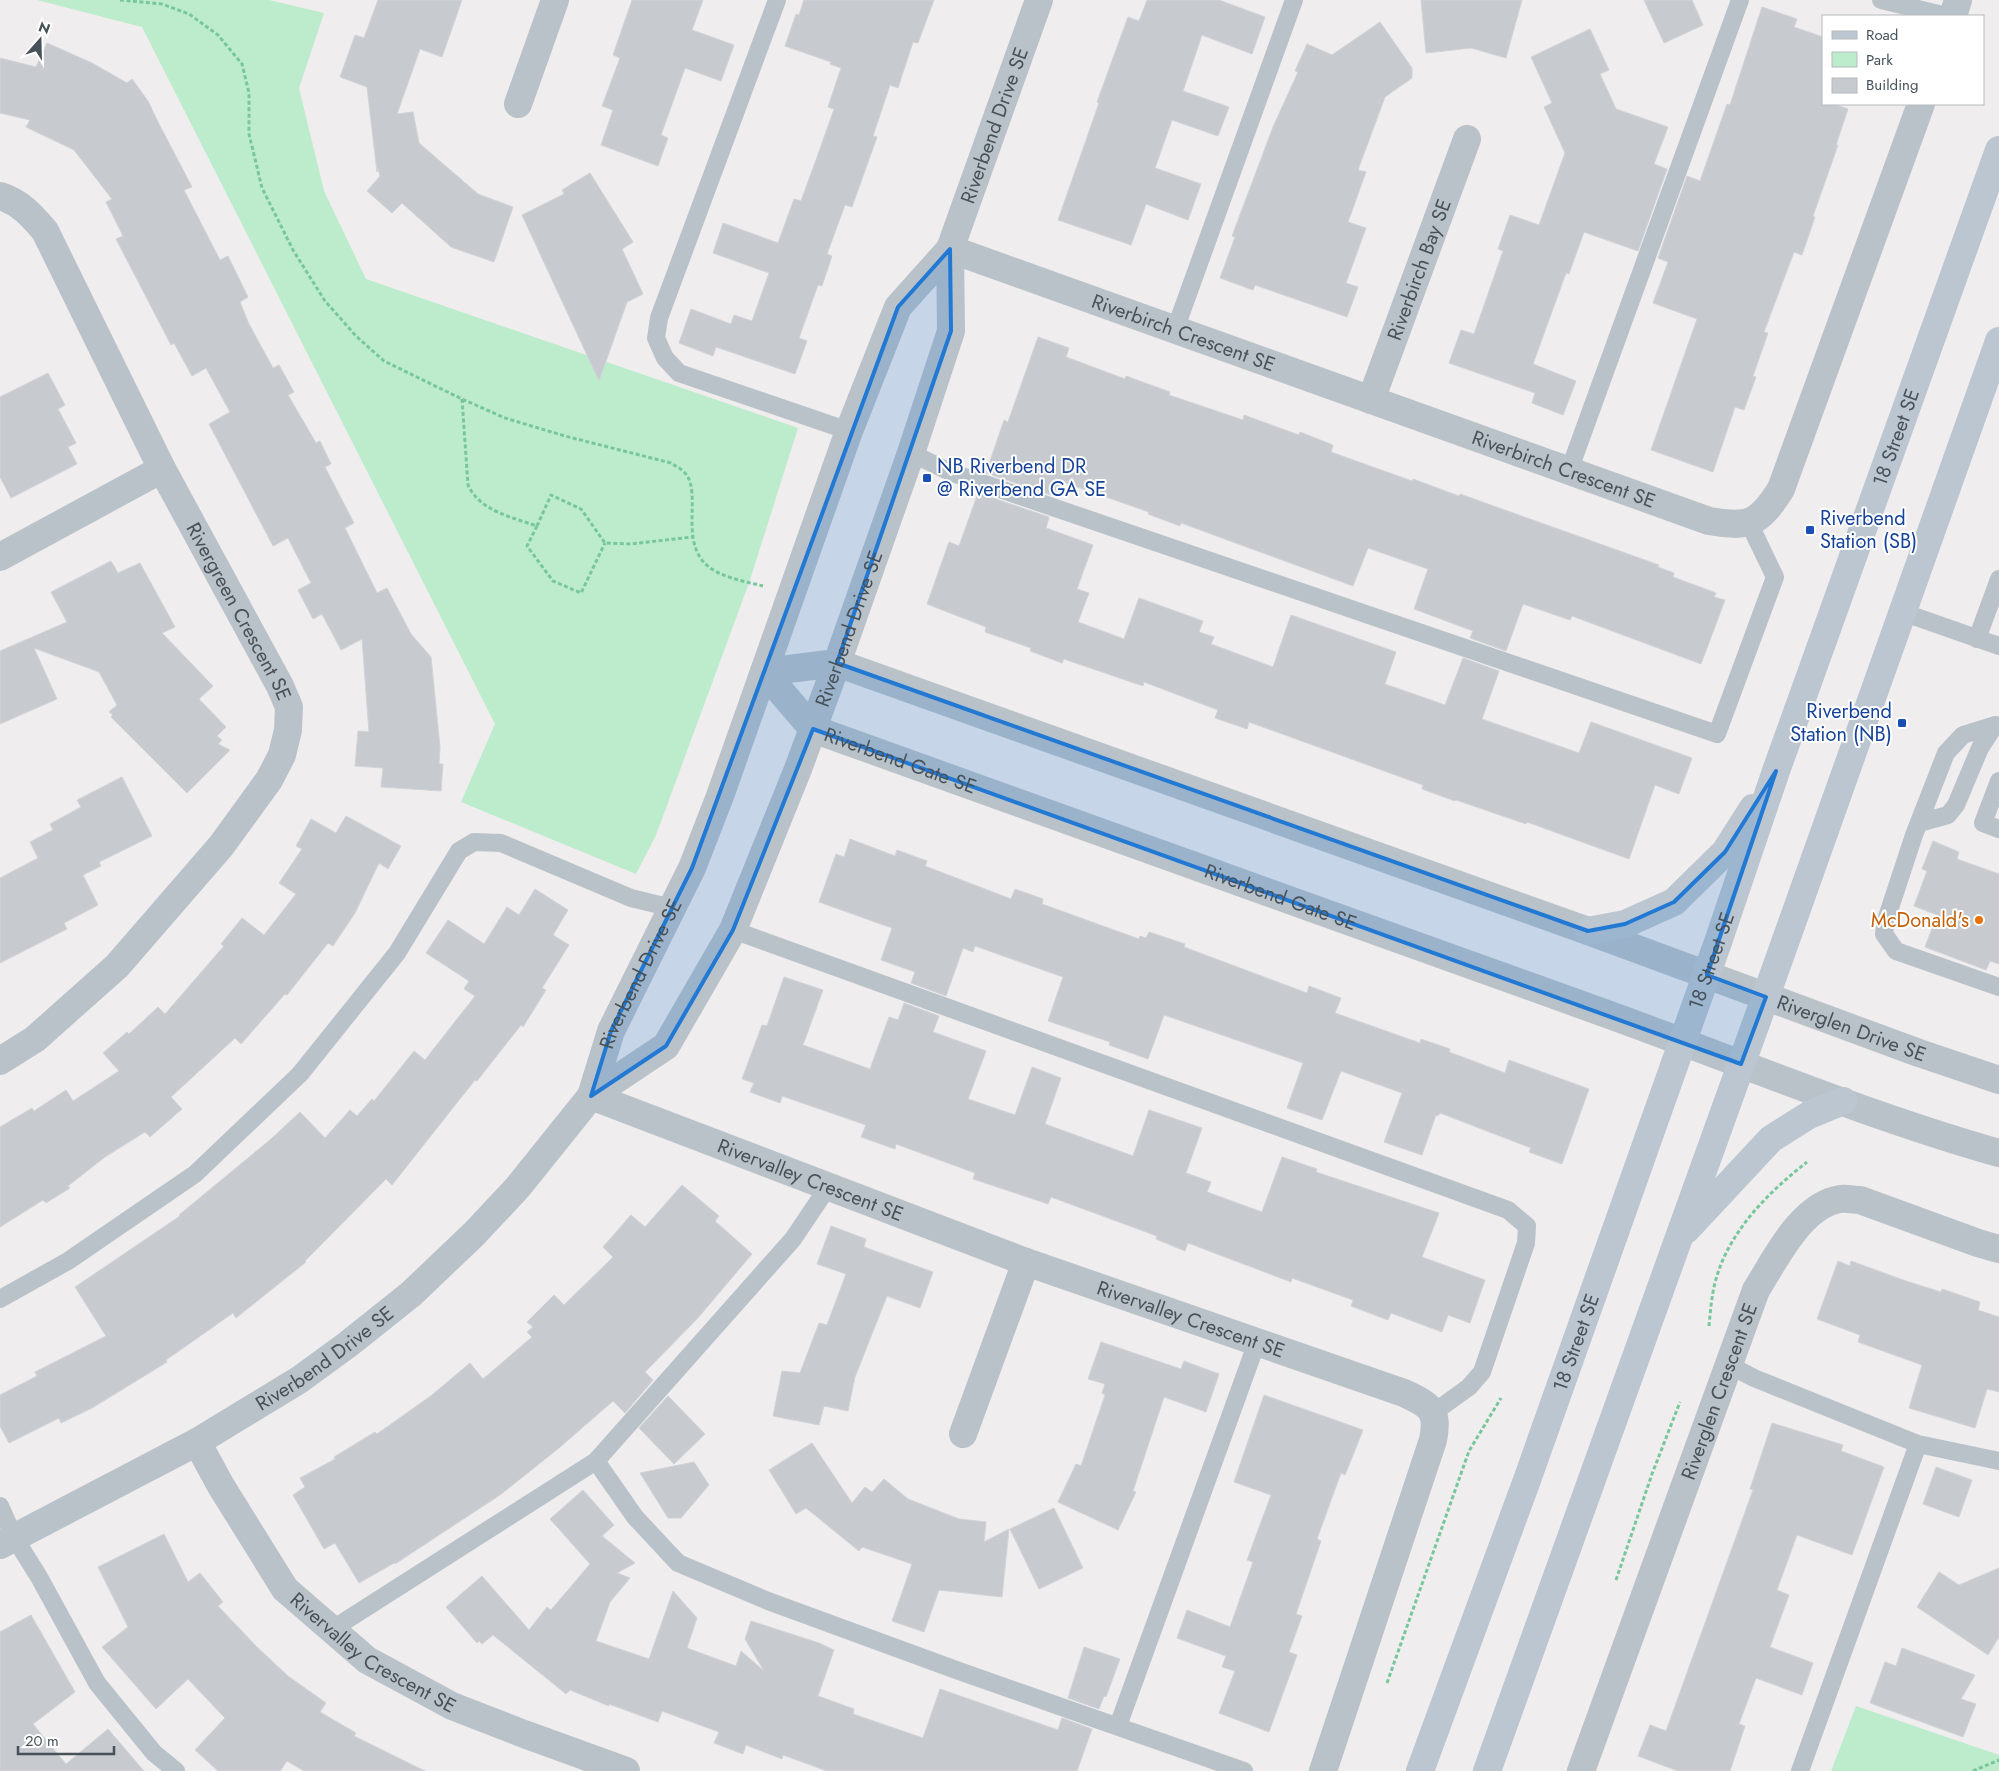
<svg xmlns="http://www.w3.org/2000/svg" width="1999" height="1771" font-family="Jost,sans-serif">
	<rect width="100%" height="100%" fill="#efeded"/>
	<path fill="#bceccc" d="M 37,0 L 269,0 L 324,13 L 299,88 L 324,191 L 366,279 L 798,428 L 749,583 L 656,835 L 636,874 L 461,802 L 495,724 L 142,27 Z
		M 1856,1706 L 1999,1755 L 1999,1771 L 1831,1771 Z"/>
	<path fill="#c7cacf" stroke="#d1d3d8" d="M 378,0 L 462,0 L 442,57 L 420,49 L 397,114 L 413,112 L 419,143 L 478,194 L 513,207 L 494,262 L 451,247 L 402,203 L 392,213 L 367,191 L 380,176 L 378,168 L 377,172 L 367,87 L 340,77 L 355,35 L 364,38 Z
		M 632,0 L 703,0 L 692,30 L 734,45 L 721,81 L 685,68 L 661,135 L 668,138 L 658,166 L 601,145 L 613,110 L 602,106 L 620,58 L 613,55 Z
		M 804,0 L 934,0 L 918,43 L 913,42 L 898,88 L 890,85 L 873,136 L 877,137 L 852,207 L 845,205 L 827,254 L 832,256 L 822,286 L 818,285 L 799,338 L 807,341 L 795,374 L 716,347 L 713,356 L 679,343 L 691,309 L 731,324 L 734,315 L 752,321 L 769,273 L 713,253 L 723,223 L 778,243 L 794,199 L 801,201 L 816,160 L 834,109 L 828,107 L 841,68 L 830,64 L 831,62 L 785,46 L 796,14 L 799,15 Z
		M 1147,0 L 1219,0 L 1265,17 L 1252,54 L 1202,35 L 1183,91 L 1229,107 L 1218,136 L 1172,120 L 1155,168 L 1201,184 L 1188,220 L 1146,204 L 1131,245 L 1058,220 L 1099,103 L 1097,102 L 1128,17 L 1139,21 Z
		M 1421,0 L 1522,0 L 1506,58 L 1471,48 L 1426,53 Z
		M 1644,0 L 1692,0 L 1703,25 L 1664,43 Z
		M 1762,7 L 1797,19 L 1794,27 L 1823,37 L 1823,104 L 1834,104 L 1848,109 L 1836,145 L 1838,145 L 1813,216 L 1815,217 L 1802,255 L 1794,252 L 1764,332 L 1768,333 L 1753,376 L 1756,377 L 1744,410 L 1735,407 L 1713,472 L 1651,450 L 1697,319 L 1653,303 L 1668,262 L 1658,258 L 1687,176 L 1700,181 L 1727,104 L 1730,105 Z
		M 1380,22 L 1412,68 L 1412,78 L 1385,97 L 1358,170 L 1366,172 L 1348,222 L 1366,228 L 1346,283 L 1358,287 L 1347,317 L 1255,285 L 1253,290 L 1220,278 L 1235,237 L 1232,236 L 1273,127 L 1298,72 L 1295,71 L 1307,44 L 1332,55 Z
		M 1590,29 L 1609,70 L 1600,74 L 1616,109 L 1668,127 L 1654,164 L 1667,169 L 1638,251 L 1584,232 L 1569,274 L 1566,273 L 1533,364 L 1576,381 L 1563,415 L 1532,403 L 1535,393 L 1449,363 L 1461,330 L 1474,334 L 1503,251 L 1498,249 L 1510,215 L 1539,225 L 1565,153 L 1544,107 L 1552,103 L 1531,57 Z
		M 47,43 L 92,63 L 127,83 L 132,79 L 148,101 L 158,122 L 192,187 L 184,190 L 220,260 L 228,256 L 248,297 L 240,302 L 249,324 L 273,368 L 279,365 L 294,392 L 288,395 L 316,443 L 320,441 L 331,464 L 325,467 L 354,523 L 345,528 L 377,593 L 387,588 L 411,634 L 431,657 L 440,747 L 439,764 L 443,764 L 441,791 L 381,787 L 383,768 L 355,766 L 358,731 L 369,732 L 362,639 L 341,650 L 322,614 L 313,619 L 298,590 L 311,583 L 288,538 L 273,546 L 209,424 L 230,412 L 206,368 L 192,376 L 174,343 L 171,345 L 116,239 L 123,236 L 106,202 L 112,199 L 74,150 L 26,127 L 30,120 L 0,113 L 0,58 L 36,67 Z
		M 590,173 L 633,242 L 622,249 L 643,294 L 627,302 L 599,381 L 522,215 L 564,194 L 562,190 Z
		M 1038,337 L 1069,348 L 1066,357 L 1125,379 L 1126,376 L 1170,392 L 1169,395 L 1243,420 L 1244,415 L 1299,435 L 1300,432 L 1333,445 L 1331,452 L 1412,481 L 1413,479 L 1459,496 L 1460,494 L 1659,565 L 1658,567 L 1674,573 L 1673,577 L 1716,593 L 1714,597 L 1725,600 L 1701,664 L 1572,616 L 1570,620 L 1523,604 L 1506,651 L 1470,638 L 1473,631 L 1414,609 L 1428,569 L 1368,548 L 1353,586 L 1181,523 L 1180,526 L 1148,514 L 1149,512 L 1063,482 L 1057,497 L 986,473 L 1004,420 L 1008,422 Z
		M 48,373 L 65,405 L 58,409 L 76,443 L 68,447 L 77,464 L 11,498 L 0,477 L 0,397 Z
		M 978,493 L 1049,517 L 1046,528 L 1093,545 L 1077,589 L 1089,593 L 1078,622 L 1124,639 L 1139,598 L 1203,621 L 1199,632 L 1214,637 L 1211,644 L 1273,667 L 1291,615 L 1396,652 L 1385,684 L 1445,705 L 1463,658 L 1499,671 L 1482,719 L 1579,753 L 1591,722 L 1692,758 L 1679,794 L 1655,785 L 1629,859 L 1527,822 L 1526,824 L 1456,800 L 1455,801 L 1422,789 L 1423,785 L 1249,722 L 1247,729 L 1215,718 L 1218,710 L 1144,682 L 1143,686 L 1064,659 L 1062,663 L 1030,651 L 1031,648 L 985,632 L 986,627 L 927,604 L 949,542 L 959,546 Z
		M 111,561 L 118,573 L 140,563 L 175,627 L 162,633 L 213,686 L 199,699 L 226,727 L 217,736 L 222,740 L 218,744 L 230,750 L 187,793 L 111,717 L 113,715 L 109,712 L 117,705 L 99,672 L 34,648 L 57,699 L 0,724 L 0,651 L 67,622 L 51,592 Z
		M 122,777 L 152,836 L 99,862 L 101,866 L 83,875 L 98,905 L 64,923 L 67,929 L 0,963 L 0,878 L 38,858 L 30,842 L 53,830 L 50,824 L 81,807 L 77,800 Z
		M 346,816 L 401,846 L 388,869 L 379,863 L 355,913 L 333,946 L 328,943 L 287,995 L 285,994 L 241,1044 L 235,1038 L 171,1097 L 182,1109 L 150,1137 L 145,1132 L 105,1157 L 68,1186 L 70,1188 L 46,1203 L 43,1200 L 0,1227 L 0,1127 L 32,1108 L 34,1111 L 66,1090 L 73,1101 L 119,1071 L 103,1053 L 127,1032 L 129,1034 L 158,1007 L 165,1014 L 224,946 L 221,944 L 242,918 L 264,935 L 296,894 L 279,883 L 302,849 L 296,846 L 311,819 L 336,833 Z
		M 850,839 L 895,856 L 897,850 L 927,861 L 925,866 L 1011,899 L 1015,889 L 1043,899 L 1042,904 L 1139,939 L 1140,936 L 1146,938 L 1149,932 L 1185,944 L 1184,947 L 1307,993 L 1309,986 L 1341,998 L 1335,1013 L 1420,1043 L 1421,1039 L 1450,1049 L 1449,1052 L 1505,1073 L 1509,1060 L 1589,1089 L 1562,1164 L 1529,1152 L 1531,1148 L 1440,1113 L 1438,1116 L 1436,1115 L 1422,1155 L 1384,1142 L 1402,1093 L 1341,1071 L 1322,1120 L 1287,1108 L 1303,1063 L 1164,1015 L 1148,1059 L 1109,1045 L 1110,1042 L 1048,1021 L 1063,977 L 975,946 L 973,952 L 963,948 L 946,996 L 911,983 L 915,972 L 881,960 L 892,928 L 819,902 L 836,854 L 844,857 Z
		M 1933,841 L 1959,852 L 1957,859 L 1999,874 L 1999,964 L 1990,961 L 1986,970 L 1925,947 L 1937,915 L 1914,906 L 1927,871 L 1922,869 Z
		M 535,889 L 568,910 L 553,935 L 569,945 L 542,988 L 546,990 L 523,1027 L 521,1025 L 477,1081 L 475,1080 L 392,1185 L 386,1179 L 305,1261 L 306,1262 L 236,1318 L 233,1313 L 166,1360 L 167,1362 L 92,1408 L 61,1423 L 59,1418 L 9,1443 L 0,1426 L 0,1395 L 37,1376 L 35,1372 L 106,1336 L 75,1287 L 180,1216 L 179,1215 L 271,1139 L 300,1112 L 325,1138 L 350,1110 L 357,1116 L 372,1099 L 374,1101 L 414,1051 L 425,1060 L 475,996 L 464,989 L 469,981 L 426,953 L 448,920 L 484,944 L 507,907 L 519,915 Z
		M 784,977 L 823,990 L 803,1045 L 870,1069 L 889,1017 L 898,1020 L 904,1003 L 939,1016 L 933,1032 L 986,1051 L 968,1099 L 1015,1115 L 1032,1067 L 1061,1078 L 1045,1124 L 1133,1156 L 1149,1110 L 1202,1128 L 1186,1173 L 1211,1182 L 1207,1192 L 1262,1212 L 1282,1157 L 1317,1169 L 1316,1172 L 1439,1213 L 1422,1257 L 1485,1280 L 1470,1323 L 1448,1315 L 1442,1332 L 1391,1313 L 1388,1320 L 1351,1306 L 1353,1300 L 1292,1278 L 1291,1282 L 1188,1243 L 1185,1251 L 1156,1239 L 1157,1236 L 1051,1197 L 1048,1204 L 973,1179 L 975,1173 L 896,1144 L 895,1149 L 861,1137 L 866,1125 L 782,1096 L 780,1103 L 750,1092 L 754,1083 L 742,1079 L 762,1025 L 767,1026 Z
		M 682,1185 L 719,1216 L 715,1221 L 752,1254 L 697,1319 L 645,1372 L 653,1380 L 625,1413 L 613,1401 L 559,1448 L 500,1495 L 395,1564 L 394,1563 L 359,1583 L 335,1543 L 324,1549 L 293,1495 L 305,1487 L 300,1478 L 335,1459 L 334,1457 L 375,1432 L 377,1434 L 432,1395 L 470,1363 L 483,1379 L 532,1337 L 527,1332 L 533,1327 L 527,1322 L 554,1295 L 564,1305 L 613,1257 L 603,1247 L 631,1215 L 645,1227 Z
		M 831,1226 L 866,1239 L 864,1247 L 933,1272 L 920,1308 L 887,1296 L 855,1377 L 848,1411 L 824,1406 L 819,1425 L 773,1416 L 782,1371 L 800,1373 L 819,1323 L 827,1325 L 846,1274 L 817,1264 Z
		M 1838,1261 L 1850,1266 L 1851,1261 L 1906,1281 L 1941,1292 L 1942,1289 L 1980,1302 L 1978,1310 L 1999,1317 L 1999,1392 L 1987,1389 L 1975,1428 L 1909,1408 L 1922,1365 L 1858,1342 L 1860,1335 L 1817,1319 Z
		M 1101,1342 L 1181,1369 L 1184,1361 L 1219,1374 L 1206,1412 L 1164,1397 L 1133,1491 L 1136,1492 L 1118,1530 L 1058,1502 L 1076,1464 L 1081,1466 L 1105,1395 L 1102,1393 L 1105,1384 L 1088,1379 Z
		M 1264,1395 L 1363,1430 L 1345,1475 L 1341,1473 L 1317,1539 L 1321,1541 L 1296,1614 L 1302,1616 L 1289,1652 L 1297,1655 L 1269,1732 L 1219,1713 L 1235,1671 L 1222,1667 L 1226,1656 L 1177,1638 L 1187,1610 L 1230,1627 L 1253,1562 L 1247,1560 L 1271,1495 L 1234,1482 Z
		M 668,1396 L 705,1434 L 674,1464 L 639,1428 Z
		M 1772,1423 L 1843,1445 L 1841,1451 L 1884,1467 L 1852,1555 L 1797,1535 L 1777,1590 L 1789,1595 L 1770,1647 L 1813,1663 L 1802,1695 L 1756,1678 L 1739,1724 L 1745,1726 L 1730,1771 L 1678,1771 L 1638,1756 L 1650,1725 L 1666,1731 L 1753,1490 L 1750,1489 Z
		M 812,1443 L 852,1503 L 865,1487 L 872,1492 L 884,1479 L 908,1499 L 959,1519 L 986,1522 L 984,1542 L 1009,1529 L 1002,1597 L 939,1590 L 924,1632 L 892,1621 L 912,1564 L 862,1547 L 859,1551 L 806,1508 L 796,1514 L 769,1470 Z
		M 694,1462 L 709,1485 L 681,1518 L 668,1518 L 640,1473 Z
		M 1936,1467 L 1972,1480 L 1959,1517 L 1923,1504 Z
		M 583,1490 L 614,1525 L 602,1536 L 635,1563 L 617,1573 L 630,1578 L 610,1602 L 596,1641 L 649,1659 L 673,1591 L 697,1618 L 687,1648 L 736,1666 L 741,1651 L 764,1671 L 745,1639 L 751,1621 L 819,1643 L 834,1650 L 818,1696 L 854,1709 L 853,1714 L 923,1738 L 940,1689 L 1058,1730 L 1062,1718 L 1092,1729 L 1077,1771 L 827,1771 L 783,1755 L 782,1759 L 746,1745 L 743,1754 L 714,1743 L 719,1732 L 662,1711 L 658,1722 L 609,1704 L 609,1706 L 570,1690 L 566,1694 L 493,1635 L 482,1644 L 479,1641 L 477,1643 L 446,1607 L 482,1576 L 529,1630 L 547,1607 L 551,1610 L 590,1564 L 550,1519 Z
		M 1054,1508 L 1083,1568 L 1039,1589 L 1010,1529 Z
		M 164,1534 L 188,1582 L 200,1573 L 223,1602 L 218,1606 L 257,1647 L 288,1676 L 326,1703 L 320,1712 L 356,1733 L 354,1736 L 425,1771 L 304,1771 L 287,1761 L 280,1771 L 218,1771 L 195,1750 L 225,1718 L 188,1679 L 156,1709 L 102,1647 L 128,1627 L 98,1567 Z
		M 1999,1568 L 1999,1637 L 1988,1655 L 1917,1607 L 1939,1572 L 1959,1585 Z
		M 31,1615 L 75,1692 L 33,1724 L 66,1764 L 108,1729 L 144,1771 L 0,1771 L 0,1632 Z
		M 1084,1647 L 1120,1659 L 1106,1697 L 1104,1696 L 1099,1709 L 1068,1698 Z
		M 1902,1648 L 1975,1675 L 1961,1699 L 1976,1704 L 1963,1737 L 1870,1703 L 1885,1662 L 1896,1666 Z"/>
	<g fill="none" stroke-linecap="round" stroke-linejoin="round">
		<path stroke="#77c79b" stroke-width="3" stroke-dasharray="4 2.5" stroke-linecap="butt" d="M 120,0 L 162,4 L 189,14 L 218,35 L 242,64 L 249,93 L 249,134 L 262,188 L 293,250 L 325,301 L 356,336 L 384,361 L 462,399 L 505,418 L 565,436 L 671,463 C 675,466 680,468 684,472 C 705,492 674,548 715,571 C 730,579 747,582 763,586
			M 462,399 L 468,485 C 480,511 511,517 537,526 L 551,495 L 581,509 L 605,543 L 631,544 L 692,537
			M 537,526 L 527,546 L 553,581 L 581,593 L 605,543
			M 1709,1326 C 1710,1315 1711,1303 1713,1292 C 1723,1237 1765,1195 1807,1162
			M 1616,1580 L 1652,1474 L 1680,1402
			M 1387,1683 L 1469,1451 L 1501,1398
			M 1973,1771 L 1999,1760"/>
		<path stroke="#b9c2c9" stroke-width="18" d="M 777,0 L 659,318 L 656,338 L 665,358 L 679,373 L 849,431
			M 1881,0 L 1947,16
			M 1175,330 L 1294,0
			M 911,453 L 950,472 L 1717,734 L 1775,577 L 1749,523
			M 1569,471 L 1740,0
			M 1902,612 L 1999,646
			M 1977,639 L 1999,579
			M 1999,726 L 1995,725 L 1963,735 L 1946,753 L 1914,835 L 1886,920 L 1884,934 L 1896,951 L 1999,987
			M 1999,781 L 1983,823 L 1999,829
			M 1919,823 L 1948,815 L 1956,805 L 1980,748 L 1995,725
			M 733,930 L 1508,1210 L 1527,1226 L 1526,1243 L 1482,1372 L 1469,1387 L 1433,1413
			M 0,1299 L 68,1261 L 195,1174 L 300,1074 L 397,953 L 459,851 L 474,842 L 501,843 L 631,898 L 672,908
			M 1729,1365 L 1754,1378 L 1918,1444 L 1999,1461
			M 596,1461 L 635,1517 L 678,1563 L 768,1601 L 959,1671 L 1244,1771
			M 0,1506 L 14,1537 L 39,1577 L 97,1683 L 154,1753 L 176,1771
			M 331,1630 L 596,1461 L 793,1239 L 828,1187
			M 1118,1726 L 1257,1342
			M 1800,1771 L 1918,1444"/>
		<g stroke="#b9c2c9" stroke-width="28">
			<path d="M 1953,16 L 1958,0"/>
			<path d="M 518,104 L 555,0"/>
			<path id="s1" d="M 0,196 C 20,202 32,216 45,231 L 162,469 L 280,686 L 289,707 L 288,730 L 282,755 L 269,780 L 221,846 L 117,966 L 35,1039 L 0,1061"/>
			<path id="s2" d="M 950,249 L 1709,521 C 1749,528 1759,524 1781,489 L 1921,104"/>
			<path id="s3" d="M 1371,400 L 1467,139"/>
			<path d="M 0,557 L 162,469"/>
			<path id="s4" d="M 591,1096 L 1026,1262 L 1404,1393 C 1430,1405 1439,1410 1433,1440 L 1323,1771"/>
			<path d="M 963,1434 L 1026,1262"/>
			<path id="s5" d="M 197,1442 L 221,1486 L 285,1589 L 367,1660 L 452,1706 L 524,1734 L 626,1771"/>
			<path id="s6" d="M 1581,1771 L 1756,1290 C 1775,1260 1801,1205 1840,1199 C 1846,1198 1854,1200 1860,1200 L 1978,1243 L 1999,1249"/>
		</g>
		<g stroke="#b9c2c9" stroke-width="28">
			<path id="s7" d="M 764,672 L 813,729 C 1073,822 1333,916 1593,1009 C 1728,1057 1861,1114 1999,1153"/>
			<path id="s8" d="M 764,672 L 837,663 L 1588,931 L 1919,1053 L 1999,1080"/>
			<path id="s9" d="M 591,1096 L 611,1031 L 692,868 L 720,796 L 849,431 L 898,307 L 950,249"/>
			<path id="s10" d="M 0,1545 L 197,1442 L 299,1380 L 347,1345 L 411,1294 L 474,1234 L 518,1187 L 591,1096 L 666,1046 L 733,930 L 798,769 L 837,663 L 911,453 L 951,331 L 950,249 L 1039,0"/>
		</g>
		<g stroke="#bbc6d0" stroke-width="28">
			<path d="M 1588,931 L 1625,924 L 1674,902 L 1725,852 L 1753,808"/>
			<path d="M 1686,1230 L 1771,1139 L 1809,1115 L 1843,1101"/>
			<path id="s11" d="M 1420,1771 L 1527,1480 L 1718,942 L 1776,771 L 1999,150"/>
			<path d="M 1487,1771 L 1777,965 L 1999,341"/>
		</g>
	</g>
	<path fill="#2279d4" fill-opacity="0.2" stroke="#2279d4" stroke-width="4" stroke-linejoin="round" d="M 950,249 L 951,331 L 837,663 L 1588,931 L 1625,924 L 1674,902 L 1725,852 L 1776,771 L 1707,975 L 1766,997 L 1741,1064 L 813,729 L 733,930 L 666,1046 L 591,1096 L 611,1031 L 692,868 L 898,307 Z"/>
	<g fill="#1a4fb4" stroke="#fff" stroke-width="2">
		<rect x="922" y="473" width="10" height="10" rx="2.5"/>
		<rect x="1805" y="525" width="10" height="10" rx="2.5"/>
		<rect x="1897" y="718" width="10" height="10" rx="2.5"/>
	</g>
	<circle fill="#e8710a" stroke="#fff" stroke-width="2" cx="1979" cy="920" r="5"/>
	<g text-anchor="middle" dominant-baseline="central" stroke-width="4" stroke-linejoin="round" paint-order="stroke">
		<g font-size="20" fill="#465159" stroke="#fff">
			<text stroke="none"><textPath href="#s10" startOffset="1826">Riverbend Drive SE</textPath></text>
			<text stroke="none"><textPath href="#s3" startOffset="139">Riverbirch Bay SE</textPath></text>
			<text stroke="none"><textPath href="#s2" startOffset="248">Riverbirch Crescent SE</textPath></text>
			<text stroke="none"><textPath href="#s11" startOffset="1416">18 Street SE</textPath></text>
			<text stroke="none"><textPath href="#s2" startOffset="652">Riverbirch Crescent SE</textPath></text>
			<text stroke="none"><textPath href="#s1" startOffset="485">Rivergreen Crescent SE</textPath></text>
			<text stroke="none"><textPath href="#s10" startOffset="1298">Riverbend Drive SE</textPath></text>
			<text stroke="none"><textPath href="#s7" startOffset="168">Riverbend Gate SE</textPath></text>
			<text stroke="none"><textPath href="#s7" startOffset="572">Riverbend Gate SE</textPath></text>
			<text stroke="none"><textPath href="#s11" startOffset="861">18 Street SE</textPath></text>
			<text stroke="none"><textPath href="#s9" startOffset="132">Riverbend Drive SE</textPath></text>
			<text stroke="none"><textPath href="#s8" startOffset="1152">Riverglen Drive SE</textPath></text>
			<text stroke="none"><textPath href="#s4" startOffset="235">Rivervalley Crescent SE</textPath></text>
			<text stroke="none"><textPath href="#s4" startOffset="640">Rivervalley Crescent SE</textPath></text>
			<text stroke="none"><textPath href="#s11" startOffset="456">18 Street SE</textPath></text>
			<text stroke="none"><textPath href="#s10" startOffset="375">Riverbend Drive SE</textPath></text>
			<text stroke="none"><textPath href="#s6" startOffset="404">Riverglen Crescent SE</textPath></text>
			<text stroke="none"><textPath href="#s5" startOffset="281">Rivervalley Crescent SE</textPath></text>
		</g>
		<g font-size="20" fill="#164399" stroke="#fff" text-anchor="start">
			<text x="937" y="466">NB Riverbend DR<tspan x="937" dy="23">@ Riverbend GA SE</tspan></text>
			<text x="1820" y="518">Riverbend<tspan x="1820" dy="23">Station (SB)</tspan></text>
			<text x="1892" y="711" text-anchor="end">Riverbend<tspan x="1892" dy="23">Station (NB)</tspan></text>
		</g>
		<g font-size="20" fill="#c56008" stroke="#fff" text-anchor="end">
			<text x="1969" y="920">McDonald's</text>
		</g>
	</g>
	<rect x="1822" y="15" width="162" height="90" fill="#ffffff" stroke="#b5b9bd"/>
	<rect x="1832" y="31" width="25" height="8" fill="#bbc6d0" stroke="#b5b9bd"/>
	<text x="1866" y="40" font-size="15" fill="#465159">Road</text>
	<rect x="1832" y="52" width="25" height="15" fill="#bceccc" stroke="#b5b9bd"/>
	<text x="1866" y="65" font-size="15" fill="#465159">Park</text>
	<rect x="1832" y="78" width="25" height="15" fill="#c7cacf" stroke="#b5b9bd"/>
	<text x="1866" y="90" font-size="15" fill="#465159">Building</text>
	<g transform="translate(40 40) rotate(20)" stroke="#ffffff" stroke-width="4" paint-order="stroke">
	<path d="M0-4L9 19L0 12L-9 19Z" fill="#465159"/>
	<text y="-8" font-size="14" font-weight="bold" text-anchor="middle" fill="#465159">N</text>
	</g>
	<path d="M18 1746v8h96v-8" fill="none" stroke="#465159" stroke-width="2.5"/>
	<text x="25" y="1746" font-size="15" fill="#465159" stroke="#ffffff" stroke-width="4" paint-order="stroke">20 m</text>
</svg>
